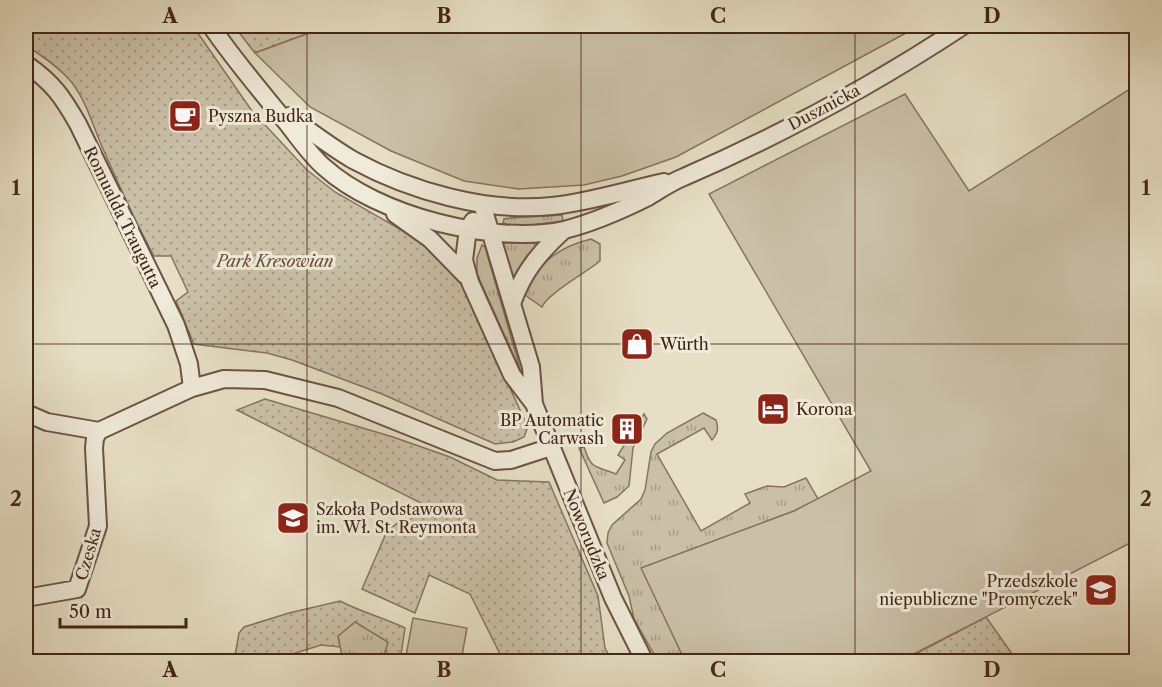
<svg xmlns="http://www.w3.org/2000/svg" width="1162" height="687" font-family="'Libre Caslon Text',serif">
	<defs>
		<pattern id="grass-tufts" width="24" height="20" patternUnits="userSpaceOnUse" patternTransform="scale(1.5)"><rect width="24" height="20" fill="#cac0a8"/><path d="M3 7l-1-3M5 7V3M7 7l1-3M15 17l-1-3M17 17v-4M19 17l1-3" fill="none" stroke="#a69c88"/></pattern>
		<pattern id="park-dots" width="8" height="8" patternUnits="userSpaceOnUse" patternTransform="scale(1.5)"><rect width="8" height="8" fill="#cac0a8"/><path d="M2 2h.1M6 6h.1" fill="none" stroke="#a69c88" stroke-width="1.8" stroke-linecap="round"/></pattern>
	</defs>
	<rect width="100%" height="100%" fill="#e6dfc5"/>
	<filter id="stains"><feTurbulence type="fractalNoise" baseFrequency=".00333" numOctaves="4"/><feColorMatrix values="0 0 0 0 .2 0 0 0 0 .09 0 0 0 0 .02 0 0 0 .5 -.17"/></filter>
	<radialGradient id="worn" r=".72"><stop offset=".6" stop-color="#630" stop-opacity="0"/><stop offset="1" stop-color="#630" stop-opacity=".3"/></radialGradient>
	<path fill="url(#grass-tufts)" stroke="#877360" stroke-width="1.5" d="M 562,215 L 563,221 C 544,223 522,229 503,223 L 504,219 L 510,218 Z
		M 591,239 L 600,244 L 600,261 C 587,272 547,294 542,307 L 525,295 C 536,263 559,247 591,239 Z
		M 504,243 L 534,243 L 537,248 L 515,276 L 510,277 L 502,245 Z
		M 482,245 L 485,247 L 521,372 L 477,274 L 477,258 Z
		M 703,413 L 716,420 C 719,428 718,434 712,440 L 704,428 L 657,454 L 701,531 L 750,503 L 745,494 L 767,486 L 784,487 L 806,478 L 818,499 L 794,511 L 642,568 L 685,661 L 658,661 L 634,619 L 629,596 L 607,543 L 608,533 L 612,525 L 641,499 L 645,490 L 651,452 L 655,444 L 667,433 Z
		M 644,414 L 647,419 L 633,448 L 629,486 L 617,497 L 604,503 L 579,448 L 584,447 C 592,471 595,465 616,474 L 625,460 L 618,455 Z
		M 355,621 L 388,642 L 383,661 L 343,661 L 338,636 Z"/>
	<path fill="url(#park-dots)" stroke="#877360" stroke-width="1.5" d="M 26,26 L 193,26 L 252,111 L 307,170 L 335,192 L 426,244 L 451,269 L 463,286 L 526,423 L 527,429 L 524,437 L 513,442 L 495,444 L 382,394 L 292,360 L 267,353 L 194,344 L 176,301 L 188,292 L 171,256 L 154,256 C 134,220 117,181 100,142 C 91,120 84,95 67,77 C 55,65 40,54 26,46 Z
		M 234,26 L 328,26 L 255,53 Z
		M 265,399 L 393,437 L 450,457 L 497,480 L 549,482 L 598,596 L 605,648 L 612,661 L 501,661 L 502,658 L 470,594 L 429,575 L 415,613 L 362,589 L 387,531 L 423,504 L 237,410 Z
		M 340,601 C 361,612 384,618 405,628 L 400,661 L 383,661 L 388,642 L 355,622 L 338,636 L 340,647 L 321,645 L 283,657 L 275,661 L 234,661 L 239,633 L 244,627 L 289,613 Z
		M 986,617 L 1017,661 L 900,662 Z"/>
	<path fill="#cac0a8" stroke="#877360" stroke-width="1.5" d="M 328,26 L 919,26 L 676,157 L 622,176 L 584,185 L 519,189 L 464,181 L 391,151 L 310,107 L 255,53 Z
		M 1136,85 L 1136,540 L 900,661 L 685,661 L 641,568 L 794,511 L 871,471 L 709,194 L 905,94 L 969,191 Z
		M 413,618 L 467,628 L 461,661 L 405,661 Z"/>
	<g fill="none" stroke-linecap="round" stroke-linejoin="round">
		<defs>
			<path id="minor" d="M 211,26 C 234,60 260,90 286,122 C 298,137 310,155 324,167 C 378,216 493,245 564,230 C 592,223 622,210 648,197 C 660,190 671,182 684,177 C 781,135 875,84 963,26
				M 26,64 C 53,83 62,96 78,124 L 176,325 L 189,364 L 192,388
				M 289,116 C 310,131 331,147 353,160 C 410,191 487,213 552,206 C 590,202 627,190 664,182
				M 482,204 L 531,367 L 534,404 L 613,598 L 645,662
				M 395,214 L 430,239 L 466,276
				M 473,221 L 468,229 L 464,260 L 470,282 L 512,375 L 534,404
				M 512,304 C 523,272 539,253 564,230
				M 26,413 L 47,422 L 99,431
				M 99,431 L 192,388 L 224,379 L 265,380 L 338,398 L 495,461 L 511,460 L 551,447
				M 26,598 L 77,589 L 98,526 L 94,448 L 95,438 L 99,431"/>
		</defs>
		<use href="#minor" stroke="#6c5443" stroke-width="20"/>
		<use href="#minor" stroke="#efead9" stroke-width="16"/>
	</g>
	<path fill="none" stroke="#442618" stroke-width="1.5" stroke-opacity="0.55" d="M 307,26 L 307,662M 581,26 L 581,662M 855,26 L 855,662M 26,344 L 1136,344"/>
	<defs>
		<symbol id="cafe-square" viewBox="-11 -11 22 22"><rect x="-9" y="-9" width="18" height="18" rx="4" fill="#8f2418" stroke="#efead9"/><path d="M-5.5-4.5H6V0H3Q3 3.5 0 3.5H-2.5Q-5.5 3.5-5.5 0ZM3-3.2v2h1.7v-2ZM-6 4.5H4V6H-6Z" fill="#fff"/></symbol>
		<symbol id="shop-square" viewBox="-11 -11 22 22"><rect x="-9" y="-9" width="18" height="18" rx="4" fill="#8f2418" stroke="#efead9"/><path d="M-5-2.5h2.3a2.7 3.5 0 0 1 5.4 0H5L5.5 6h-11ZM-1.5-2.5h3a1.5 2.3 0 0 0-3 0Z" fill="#fff"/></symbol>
		<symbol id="hotel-square" viewBox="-11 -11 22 22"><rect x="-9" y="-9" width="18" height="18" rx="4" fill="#8f2418" stroke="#efead9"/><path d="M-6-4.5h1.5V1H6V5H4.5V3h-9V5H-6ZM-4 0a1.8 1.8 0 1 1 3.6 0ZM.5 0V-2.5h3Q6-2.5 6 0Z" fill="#fff"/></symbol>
		<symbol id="building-square" viewBox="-11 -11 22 22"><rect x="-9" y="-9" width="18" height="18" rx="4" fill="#8f2418" stroke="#efead9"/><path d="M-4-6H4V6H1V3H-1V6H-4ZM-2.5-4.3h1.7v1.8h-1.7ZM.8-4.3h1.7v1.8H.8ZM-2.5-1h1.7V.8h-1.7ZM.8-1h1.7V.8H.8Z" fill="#fff"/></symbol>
		<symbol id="school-square" viewBox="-11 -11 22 22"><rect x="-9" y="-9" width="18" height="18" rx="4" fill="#8f2418" stroke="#efead9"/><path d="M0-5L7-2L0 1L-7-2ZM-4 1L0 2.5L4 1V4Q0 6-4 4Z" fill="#fff"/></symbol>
	</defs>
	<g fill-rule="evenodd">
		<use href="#cafe-square" x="166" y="97" width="38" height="38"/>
		<use href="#shop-square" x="618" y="325" width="38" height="38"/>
		<use href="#hotel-square" x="754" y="390" width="38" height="38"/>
		<use href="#building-square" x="608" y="410" width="38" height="38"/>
		<use href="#school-square" x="274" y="499" width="38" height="38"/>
		<use href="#school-square" x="1082" y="571" width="38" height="38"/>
	</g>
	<g text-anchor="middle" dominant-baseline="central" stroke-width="6" stroke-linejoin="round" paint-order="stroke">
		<g font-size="16" fill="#442618" stroke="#efead9">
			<text transform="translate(824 107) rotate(-28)">Dusznicka</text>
			<text transform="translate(123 217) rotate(64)">Romualda Traugutta</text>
			<text transform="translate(587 534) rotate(68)">Noworudzka</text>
			<text transform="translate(88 554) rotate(-74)">Czeska</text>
		</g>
		<g font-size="16" fill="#442618" stroke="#efead9" text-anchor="start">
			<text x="208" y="116">Pyszna Budka</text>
			<text x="660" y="344">Würth</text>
			<text x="796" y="409">Korona</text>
			<text x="604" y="420" text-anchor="end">BP Automatic<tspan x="604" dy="18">Carwash</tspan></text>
			<text x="316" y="509">Szkoła Podstawowa<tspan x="316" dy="18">im. Wł. St. Reymonta</tspan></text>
			<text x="1078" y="581" text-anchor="end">Przedszkole<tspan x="1078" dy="18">niepubliczne "Promyczek"</tspan></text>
		</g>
		<g font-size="16" font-style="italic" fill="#664c3c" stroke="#efead9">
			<text x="275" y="261">Park Kresowian</text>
		</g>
	</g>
	<rect width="1162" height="687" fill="none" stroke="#e6dfc5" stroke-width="66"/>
	<path d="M60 618v9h126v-9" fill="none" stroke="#442618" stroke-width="3"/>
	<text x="69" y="618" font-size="18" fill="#442618" stroke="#efead9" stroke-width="4.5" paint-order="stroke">50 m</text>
	<rect x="33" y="33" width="1096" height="621" fill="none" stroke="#442618" stroke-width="2"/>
	<g font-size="20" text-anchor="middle" font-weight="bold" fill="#442618">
		<text x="170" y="23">A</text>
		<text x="444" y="23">B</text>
		<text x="718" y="23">C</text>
		<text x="992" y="23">D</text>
		<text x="16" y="195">1</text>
		<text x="1146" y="195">1</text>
		<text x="16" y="506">2</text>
		<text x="1146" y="506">2</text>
		<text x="170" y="677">A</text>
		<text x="444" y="677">B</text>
		<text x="718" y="677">C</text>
		<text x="992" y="677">D</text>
	</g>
	<rect width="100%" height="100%" filter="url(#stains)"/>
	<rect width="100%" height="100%" fill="url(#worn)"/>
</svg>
